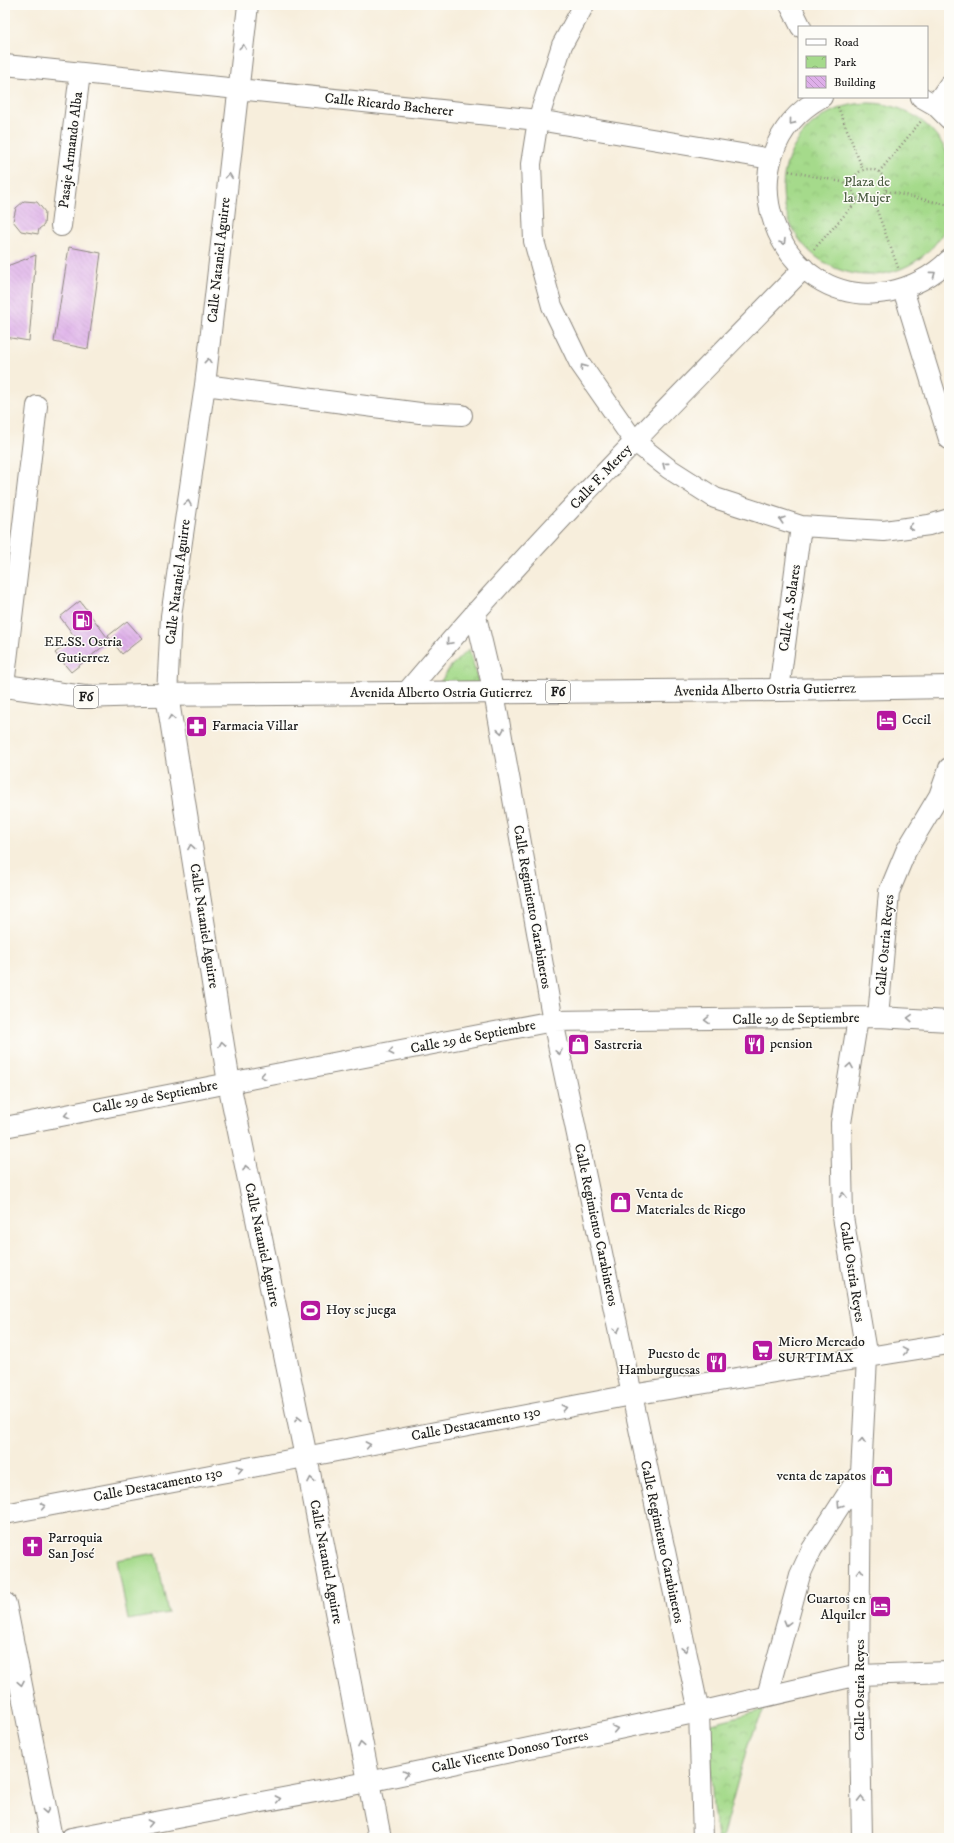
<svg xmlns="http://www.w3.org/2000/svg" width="954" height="1843" font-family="'IM FELL DW Pica',serif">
	<defs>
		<pattern id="park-crowns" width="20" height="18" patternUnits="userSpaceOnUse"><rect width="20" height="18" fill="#a5da8b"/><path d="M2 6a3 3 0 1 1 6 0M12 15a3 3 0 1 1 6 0" fill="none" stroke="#8dba77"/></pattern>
		<pattern id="building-back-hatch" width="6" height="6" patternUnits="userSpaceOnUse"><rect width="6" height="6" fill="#deafe9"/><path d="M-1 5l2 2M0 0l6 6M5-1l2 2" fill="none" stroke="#be96c7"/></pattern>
	</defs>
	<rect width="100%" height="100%" fill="#fdfcf7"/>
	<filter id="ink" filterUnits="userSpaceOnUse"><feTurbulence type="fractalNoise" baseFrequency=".025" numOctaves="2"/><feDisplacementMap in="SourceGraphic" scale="8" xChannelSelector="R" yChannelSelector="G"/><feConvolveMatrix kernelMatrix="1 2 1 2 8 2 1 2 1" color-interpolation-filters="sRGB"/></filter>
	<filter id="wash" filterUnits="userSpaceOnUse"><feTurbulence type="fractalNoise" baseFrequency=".012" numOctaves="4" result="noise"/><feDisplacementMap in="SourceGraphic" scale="16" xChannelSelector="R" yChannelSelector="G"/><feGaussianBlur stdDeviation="0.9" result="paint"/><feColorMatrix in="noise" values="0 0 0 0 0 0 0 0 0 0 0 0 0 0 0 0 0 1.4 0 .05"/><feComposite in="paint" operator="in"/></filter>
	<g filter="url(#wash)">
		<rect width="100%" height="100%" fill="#f7eedc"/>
		<path fill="#a5da8b" stroke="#607b54" d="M 156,1553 L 168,1613 L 128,1620 L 117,1560 Z"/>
		<path fill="url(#park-crowns)" stroke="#607b54" d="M783 189a86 86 0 1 1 172 0a86 86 0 1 1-172 0Z
			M 469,649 L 479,684 L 439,684 L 451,666 Z
			M 764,1710 L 748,1744 L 722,1838 L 717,1838 L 713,1807 L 708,1724 Z"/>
		<g id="blocks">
			<path fill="url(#building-back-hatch)" d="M 24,201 L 37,202 L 45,212 L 44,225 L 39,229 L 38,234 L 21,231 L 13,221 L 16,208 Z
				M 69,247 L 101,253 L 88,349 L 54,342 Z
				M 36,255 L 29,341 L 5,337 L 5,287 L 7,266 Z
				M 80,601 L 110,641 L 71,672 L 55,653 L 75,637 L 60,617 Z
				M 127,621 L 142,638 L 122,654 L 108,636 Z"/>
		</g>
	</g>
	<g filter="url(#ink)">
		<use href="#blocks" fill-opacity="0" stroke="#8a857c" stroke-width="1"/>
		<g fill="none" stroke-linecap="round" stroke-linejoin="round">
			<defs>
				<path id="street" d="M 584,5 L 562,45 L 538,120 L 531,164 L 534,241 L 552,306 L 579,362 L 634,441 L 668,468 L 715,498 L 801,526 L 884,531 L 929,525 L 949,519
					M 790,5 L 801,27
					M 5,65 L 538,120 L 771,159
					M 822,97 C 719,154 775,311 888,292 C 912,287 932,277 949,260
					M 921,97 L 935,105 L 949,119
					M 935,105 L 949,85
					M 61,226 L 80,73
					M 903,289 L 949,439
					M 205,385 L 420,413 L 462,415
					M 475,612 L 494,693 L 553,1021 L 699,1712 L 703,1838
					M 5,677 L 37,406
					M 779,690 L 801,526
					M 405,694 C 530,545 668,407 804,268
					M 167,695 L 171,616 L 205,385 L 248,5
					M 878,1017 L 889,892 L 906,851 L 939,796 L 949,768
					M 858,1018 L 841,1123 L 843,1217 L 867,1358 L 861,1473 L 859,1675 L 862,1838
					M 5,1127 L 229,1083 L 553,1021 L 878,1017 L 949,1021
					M 5,1514 L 631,1395 L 949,1344
					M 767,1696 L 800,1575 L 812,1549 L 861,1473
					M 71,1838 L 368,1782 L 699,1712 L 859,1675 L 949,1672"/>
				<path id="secondary" d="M 167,695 L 229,1083 L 306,1457 L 380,1838
					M 5,1604 L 51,1838"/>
				<path id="highway" d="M 5,686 L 84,697 L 143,695 L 779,690 L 949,687"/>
			</defs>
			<use href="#street" stroke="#8a857c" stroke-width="22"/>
			<use href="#secondary" stroke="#8a857c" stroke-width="24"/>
			<use href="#highway" stroke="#8a857c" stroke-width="24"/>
			<path stroke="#8a857c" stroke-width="2.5" stroke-dasharray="1 3" stroke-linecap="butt" d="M 838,107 L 863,170
				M852 186a17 17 0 1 1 34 0a17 17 0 1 1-34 0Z
				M 789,171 L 852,184
				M 879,172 L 922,120
				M 886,191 L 949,205
				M 874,203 L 899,270
				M 814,249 L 858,200"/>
			<use href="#street" stroke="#fff" stroke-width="20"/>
			<use href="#secondary" stroke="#fff" stroke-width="22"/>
			<use href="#highway" stroke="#fff" stroke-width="22"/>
		</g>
		<defs><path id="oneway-chevron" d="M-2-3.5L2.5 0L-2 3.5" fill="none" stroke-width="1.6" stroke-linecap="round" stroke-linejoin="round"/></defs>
		<g stroke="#999">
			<use href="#oneway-chevron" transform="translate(243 47) rotate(-83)"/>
			<use href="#oneway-chevron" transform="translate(792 122) rotate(129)"/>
			<use href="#oneway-chevron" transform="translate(229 176) rotate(-84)"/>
			<use href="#oneway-chevron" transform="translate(783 242) rotate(59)"/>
			<use href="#oneway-chevron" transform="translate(933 274) rotate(-36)"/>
			<use href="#oneway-chevron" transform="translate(208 361) rotate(-84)"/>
			<use href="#oneway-chevron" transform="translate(583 367) rotate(-125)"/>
			<use href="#oneway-chevron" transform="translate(665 465) rotate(-143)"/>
			<use href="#oneway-chevron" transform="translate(188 503) rotate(-81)"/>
			<use href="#oneway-chevron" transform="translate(782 520) rotate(-162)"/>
			<use href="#oneway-chevron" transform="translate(911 527) rotate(172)"/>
			<use href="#oneway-chevron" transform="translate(449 642) rotate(131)"/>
			<use href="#oneway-chevron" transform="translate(171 718) rotate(-99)"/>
			<use href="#oneway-chevron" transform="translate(501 731) rotate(80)"/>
			<use href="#oneway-chevron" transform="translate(191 847) rotate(-99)"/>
			<use href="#oneway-chevron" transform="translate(910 1018) rotate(-177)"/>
			<use href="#oneway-chevron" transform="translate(707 1020) rotate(179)"/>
			<use href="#oneway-chevron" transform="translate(222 1044) rotate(-99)"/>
			<use href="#oneway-chevron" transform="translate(391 1052) rotate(169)"/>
			<use href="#oneway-chevron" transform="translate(559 1052) rotate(78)"/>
			<use href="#oneway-chevron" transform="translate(850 1066) rotate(-81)"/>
			<use href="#oneway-chevron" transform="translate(263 1076) rotate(169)"/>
			<use href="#oneway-chevron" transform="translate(67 1115) rotate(169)"/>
			<use href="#oneway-chevron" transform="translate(246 1168) rotate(-102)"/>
			<use href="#oneway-chevron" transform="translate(843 1195) rotate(-91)"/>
			<use href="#oneway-chevron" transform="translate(617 1330) rotate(78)"/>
			<use href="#oneway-chevron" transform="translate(905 1351) rotate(-10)"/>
			<use href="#oneway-chevron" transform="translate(564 1408) rotate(-11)"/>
			<use href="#oneway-chevron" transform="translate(298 1419) rotate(-102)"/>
			<use href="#oneway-chevron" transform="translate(862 1441) rotate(-87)"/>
			<use href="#oneway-chevron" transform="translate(368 1445) rotate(-11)"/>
			<use href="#oneway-chevron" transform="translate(240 1469) rotate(-11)"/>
			<use href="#oneway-chevron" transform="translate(311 1480) rotate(-101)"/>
			<use href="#oneway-chevron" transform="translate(840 1505) rotate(123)"/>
			<use href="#oneway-chevron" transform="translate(43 1506) rotate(-11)"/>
			<use href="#oneway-chevron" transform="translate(860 1571) rotate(-89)"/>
			<use href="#oneway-chevron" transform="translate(787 1623) rotate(105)"/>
			<use href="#oneway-chevron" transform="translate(685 1649) rotate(78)"/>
			<use href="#oneway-chevron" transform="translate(21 1683) rotate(79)"/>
			<use href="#oneway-chevron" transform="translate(615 1729) rotate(-12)"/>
			<use href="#oneway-chevron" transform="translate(361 1745) rotate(-101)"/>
			<use href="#oneway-chevron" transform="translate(406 1774) rotate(-12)"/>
			<use href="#oneway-chevron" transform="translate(278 1799) rotate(-11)"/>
			<use href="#oneway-chevron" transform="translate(861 1799) rotate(-91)"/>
			<use href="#oneway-chevron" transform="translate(46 1811) rotate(79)"/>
			<use href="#oneway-chevron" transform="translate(150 1823) rotate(-11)"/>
		</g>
	</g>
	<defs>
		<symbol id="fuel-square" viewBox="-11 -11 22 22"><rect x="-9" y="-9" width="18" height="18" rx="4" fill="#b5179e" stroke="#fdfcf7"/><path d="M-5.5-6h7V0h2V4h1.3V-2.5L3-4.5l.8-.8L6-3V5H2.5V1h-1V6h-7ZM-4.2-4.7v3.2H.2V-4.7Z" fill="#fff"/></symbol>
		<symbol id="hotel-square" viewBox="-11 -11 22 22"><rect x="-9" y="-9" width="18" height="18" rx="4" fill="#b5179e" stroke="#fdfcf7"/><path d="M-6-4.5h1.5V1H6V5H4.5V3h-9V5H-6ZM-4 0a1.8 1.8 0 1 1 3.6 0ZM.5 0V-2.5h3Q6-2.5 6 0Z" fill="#fff"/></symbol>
		<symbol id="pharmacy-square" viewBox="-11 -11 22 22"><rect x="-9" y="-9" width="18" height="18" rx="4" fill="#b5179e" stroke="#fdfcf7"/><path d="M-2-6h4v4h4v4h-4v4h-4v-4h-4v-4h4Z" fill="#fff"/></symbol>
		<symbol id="restaurant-square" viewBox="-11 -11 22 22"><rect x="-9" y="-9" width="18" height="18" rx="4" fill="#b5179e" stroke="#fdfcf7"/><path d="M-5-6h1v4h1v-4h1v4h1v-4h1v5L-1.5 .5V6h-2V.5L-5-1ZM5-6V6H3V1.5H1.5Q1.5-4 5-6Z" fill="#fff"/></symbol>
		<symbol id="shop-square" viewBox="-11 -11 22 22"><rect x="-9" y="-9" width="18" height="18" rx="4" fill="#b5179e" stroke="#fdfcf7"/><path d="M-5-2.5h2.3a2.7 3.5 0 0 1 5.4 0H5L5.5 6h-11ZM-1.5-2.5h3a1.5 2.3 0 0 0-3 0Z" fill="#fff"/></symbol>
		<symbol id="stadium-square" viewBox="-11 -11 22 22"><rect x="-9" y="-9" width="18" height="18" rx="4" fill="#b5179e" stroke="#fdfcf7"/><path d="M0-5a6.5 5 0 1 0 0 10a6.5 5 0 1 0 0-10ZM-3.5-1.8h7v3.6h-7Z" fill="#fff"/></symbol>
		<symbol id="supermarket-square" viewBox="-11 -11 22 22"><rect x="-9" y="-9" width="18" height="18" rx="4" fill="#b5179e" stroke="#fdfcf7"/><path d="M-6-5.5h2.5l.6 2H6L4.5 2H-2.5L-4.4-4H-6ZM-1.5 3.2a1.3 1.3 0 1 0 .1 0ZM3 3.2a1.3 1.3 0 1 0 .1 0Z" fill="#fff"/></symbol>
		<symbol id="church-square" viewBox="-11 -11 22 22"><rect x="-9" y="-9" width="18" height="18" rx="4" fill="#b5179e" stroke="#fdfcf7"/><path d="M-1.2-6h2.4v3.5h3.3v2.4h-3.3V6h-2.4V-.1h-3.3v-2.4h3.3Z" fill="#fff"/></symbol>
	</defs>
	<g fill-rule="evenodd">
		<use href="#fuel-square" x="70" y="608" width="25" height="25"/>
		<use href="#hotel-square" x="874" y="708" width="25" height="25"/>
		<use href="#pharmacy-square" x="184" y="714" width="25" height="25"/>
		<use href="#restaurant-square" x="742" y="1032" width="25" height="25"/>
		<use href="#shop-square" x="566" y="1032" width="25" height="25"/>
		<use href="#shop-square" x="608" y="1190" width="25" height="25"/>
		<use href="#stadium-square" x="298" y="1298" width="25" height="25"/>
		<use href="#supermarket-square" x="750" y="1338" width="25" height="25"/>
		<use href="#restaurant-square" x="704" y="1350" width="25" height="25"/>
		<use href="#shop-square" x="870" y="1464" width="25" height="25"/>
		<use href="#church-square" x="20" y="1534" width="25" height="25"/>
		<use href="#hotel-square" x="868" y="1594" width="25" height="25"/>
	</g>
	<g text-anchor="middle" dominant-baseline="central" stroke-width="3" stroke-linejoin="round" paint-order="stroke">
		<g fill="#fdfcf7" stroke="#605f5e" stroke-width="1">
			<rect x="546" y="681" width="24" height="22" rx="3"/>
			<rect x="74" y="686" width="24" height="22" rx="3"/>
		</g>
		<g font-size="13" font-weight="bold" fill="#1c1c1c">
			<text x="558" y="692">F6</text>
			<text x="86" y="697">F6</text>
		</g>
		<g font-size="14" fill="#1c1c1c" stroke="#fdfcf7">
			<text transform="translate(389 105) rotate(6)">Calle Ricardo Bacherer</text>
			<text transform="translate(71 150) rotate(-83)">Pasaje Armando Alba</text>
			<text transform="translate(219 260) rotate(-84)">Calle Nataniel Aguirre</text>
			<text transform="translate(601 477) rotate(-47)">Calle F. Mercy</text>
			<text transform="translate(178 582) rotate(-83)">Calle Nataniel Aguirre</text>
			<text transform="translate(790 608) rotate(-82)">Calle A. Solares</text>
			<text transform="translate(765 690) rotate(-1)">Avenida Alberto Ostria Gutierrez</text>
			<text x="441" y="693">Avenida Alberto Ostria Gutierrez</text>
			<text transform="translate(532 907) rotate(80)">Calle Regimiento Carabineros</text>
			<text transform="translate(204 926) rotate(81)">Calle Nataniel Aguirre</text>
			<text transform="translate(885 945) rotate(-85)">Calle Ostria Reyes</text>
			<text transform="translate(796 1019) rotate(-1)">Calle 29 de Septiembre</text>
			<text transform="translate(473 1037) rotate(-11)">Calle 29 de Septiembre</text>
			<text transform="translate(155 1097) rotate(-11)">Calle 29 de Septiembre</text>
			<text transform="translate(596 1225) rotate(78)">Calle Regimiento Carabineros</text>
			<text transform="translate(262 1245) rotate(78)">Calle Nataniel Aguirre</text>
			<text transform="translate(852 1272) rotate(81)">Calle Ostria Reyes</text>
			<text transform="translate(476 1424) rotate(-11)">Calle Destacamento 130</text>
			<text transform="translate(158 1485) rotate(-11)">Calle Destacamento 130</text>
			<text transform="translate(662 1542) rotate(78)">Calle Regimiento Carabineros</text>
			<text transform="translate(326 1562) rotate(79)">Calle Nataniel Aguirre</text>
			<text transform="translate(860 1690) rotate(-90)">Calle Ostria Reyes</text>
			<text transform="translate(510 1752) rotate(-12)">Calle Vicente Donoso Torres</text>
		</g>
		<g font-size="14" fill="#4c5e43" stroke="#fdfcf7">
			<text x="867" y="182">Plaza de<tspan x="867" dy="16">la Mujer</tspan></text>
		</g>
		<g font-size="14" fill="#1c1c1c" stroke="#fdfcf7" text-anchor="start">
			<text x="83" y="642" text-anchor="middle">EE.SS. Ostria<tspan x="83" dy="16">Gutierrez</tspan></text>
			<text x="902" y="720">Cecil</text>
			<text x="212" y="726">Farmacia Villar</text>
			<text x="770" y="1044">pension</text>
			<text x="594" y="1045">Sastreria</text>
			<text x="636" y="1194">Venta de<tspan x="636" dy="16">Materiales de Riego</tspan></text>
			<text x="326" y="1310">Hoy se juega</text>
			<text x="778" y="1342">Micro Mercado<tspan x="778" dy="16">SURTIMAX</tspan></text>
			<text x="700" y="1354" text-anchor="end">Puesto de<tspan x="700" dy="16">Hamburguesas</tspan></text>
			<text x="866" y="1476" text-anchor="end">venta de zapatos</text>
			<text x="48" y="1538">Parroquia<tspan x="48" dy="16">San José</tspan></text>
			<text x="866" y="1599" text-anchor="end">Cuartos en<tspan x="866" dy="16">Alquiler</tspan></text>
		</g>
	</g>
	<rect width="954" height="1843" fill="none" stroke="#fdfcf7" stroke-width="20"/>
	<rect x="798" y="26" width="130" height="72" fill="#fdfcf7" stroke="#a3a29f"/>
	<rect x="806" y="39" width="20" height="6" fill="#ffffff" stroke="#a3a29f"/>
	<text x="834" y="46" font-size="12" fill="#1c1c1c">Road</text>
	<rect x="806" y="56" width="20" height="12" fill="url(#park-crowns)" stroke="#a3a29f"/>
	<text x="834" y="66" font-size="12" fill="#1c1c1c">Park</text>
	<rect x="806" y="76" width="20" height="12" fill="url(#building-back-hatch)" stroke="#a3a29f"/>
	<text x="834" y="86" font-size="12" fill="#1c1c1c">Building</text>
</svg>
